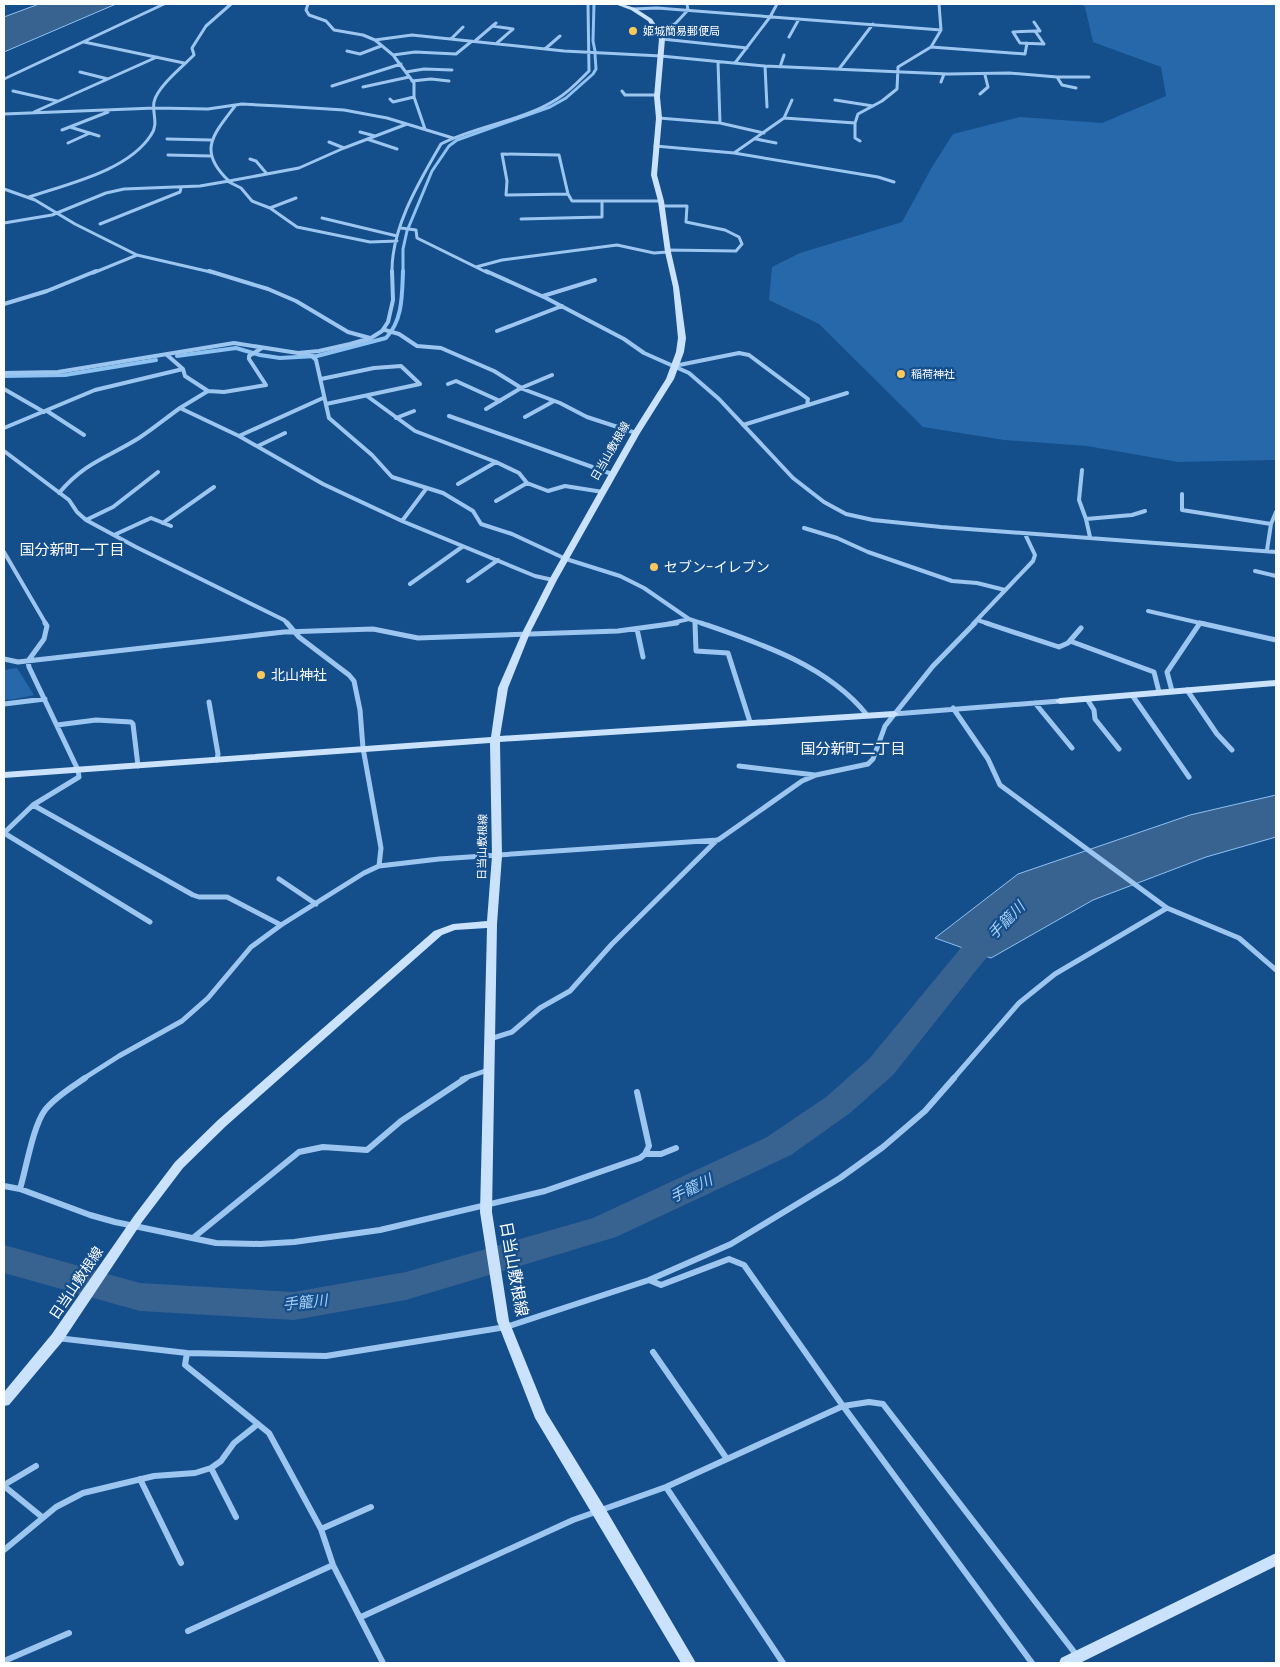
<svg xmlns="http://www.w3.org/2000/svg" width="1280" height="1667" font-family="Poppins,'Noto Sans JP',sans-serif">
	<rect width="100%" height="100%" fill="#144e8b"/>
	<path fill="#2668aa" d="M 1080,4 L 1276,4 L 1276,460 L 1178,462 L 1087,446 L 1004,440 L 923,427 L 819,324 L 769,300 L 772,267 L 800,253 L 902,222 L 932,167 L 953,134 L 1020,117 L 1102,123 L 1166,96 L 1161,67 L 1093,42 L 1085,7 Z
		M 17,668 L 34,695 L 15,699 L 4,700 L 4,670 Z"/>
	<path fill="#386390" stroke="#8ec2f3" d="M 39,4 L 116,4 L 4,52 L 4,17 Z
		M 1276,795 L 1276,837 L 1206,857 L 1093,900 L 991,958 L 935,938 L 1018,874 L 1190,815 Z"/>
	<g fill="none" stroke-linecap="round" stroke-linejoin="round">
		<path stroke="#8ec2f3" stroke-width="3" d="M 594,4 L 593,41 L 595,51
			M 403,273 L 403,249 L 407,231 L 432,171 L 449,146 L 457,140 L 550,107 L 566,98 L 593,74 L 596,69 L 595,54"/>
		<path stroke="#8ec2f3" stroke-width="4" d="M 177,356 L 236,348 L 260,355 L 280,358 L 317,356 L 386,338 C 403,320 402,295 403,271
			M 4,376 L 65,375 L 156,360"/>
		<path fill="#386390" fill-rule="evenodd" d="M 1002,914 L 1013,917 L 1017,924 L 982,963 L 893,1075 L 850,1113 L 791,1155 L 616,1237 L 406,1300 L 294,1320 L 140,1311 L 4,1273 L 4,1245 L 140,1283 L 294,1292 L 406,1272 L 593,1218 L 767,1137 L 826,1097 L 869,1059 L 960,949 L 991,917 Z"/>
		<path stroke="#9cc6f0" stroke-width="3" d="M 308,4 L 306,10 L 309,15 L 326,21 L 334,30 L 363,35 L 375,40 L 393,55 L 414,83 L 414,97 L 425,129
			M 633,9 L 657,8 L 941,30
			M 1034,22 L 1040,31 L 1035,31
			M 492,26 L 513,29 L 497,43
			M 656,30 L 675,24 L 688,10 L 687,4
			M 1035,31 L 1044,44 L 1020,43 L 1013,32 Z
			M 789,37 L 799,19
			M 451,39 L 463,27
			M 662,39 L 747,48
			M 375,40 L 412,35 L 564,51 L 661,56 L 765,66 L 948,74 L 1009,73 L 1057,77 L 1062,85 L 1076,88
			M 475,41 L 496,23
			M 84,42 L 184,63
			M 931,47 L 1025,54 L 1027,43
			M 545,49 L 560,36
			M 347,51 L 360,54 L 381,46
			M 393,55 L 415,52 L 456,54 L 472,41
			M 718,62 L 720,123
			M 735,63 L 770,17 L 777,4
			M 765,66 L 767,107
			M 780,67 L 784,55
			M 839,69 L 873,24
			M 80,72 L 108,79
			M 406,72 L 424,69 L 452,70
			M 1057,77 L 1089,77
			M 4,79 L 164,4
			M 412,81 L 431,79 L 449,81
			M 941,82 L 944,74
			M 332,86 L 401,64
			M 363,87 L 409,77
			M 13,91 L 57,101
			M 622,91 L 625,95 L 657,95
			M 980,94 L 988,87 L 985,75
			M 390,99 L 393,102 L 414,97
			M 835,100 L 873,106
			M 34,112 L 157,57
			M 4,114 L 155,108 L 208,109 L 242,104 L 280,106 L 344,110 L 387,118 L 453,138
			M 659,118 L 720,123 L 764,133
			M 784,118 L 792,100
			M 855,123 L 855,138 L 860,141
			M 70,127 L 99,136
			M 62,130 L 108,112
			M 360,132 L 375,136
			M 167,139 L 211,140
			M 367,139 L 397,149
			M 756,139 L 776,143
			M 329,142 L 344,148
			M 68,143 L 90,133
			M 655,146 L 734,153 L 878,177 L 894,182
			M 734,153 L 784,118 L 855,123 L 858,114 L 882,101 L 897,89 L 898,67 L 931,47 L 941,30 L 939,4
			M 502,154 L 559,155 L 568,194 L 506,195 L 507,181 Z
			M 168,155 L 211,156
			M 250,159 L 256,161 L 267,174
			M 229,181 L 299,168 L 344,148 L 407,124
			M 229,182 L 241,188 L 252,201 L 270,208 L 296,198
			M 4,189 L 35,200 L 75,224 L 137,255 L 215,273
			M 568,194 L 572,201 L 661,201
			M 29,197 C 67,184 128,171 151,135 C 159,124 152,114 154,102 C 157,87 183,66 194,55 L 192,48 L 206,26 L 231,4
			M 662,206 L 687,206 L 686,222 L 725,230 L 739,237 L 742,244 L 736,251 L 667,250
			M 270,208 L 297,227 L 370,242 L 397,241
			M 322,218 L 397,236
			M 521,219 L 602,217 L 602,202
			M 4,223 L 52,215 L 106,193 L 124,189 L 200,186 L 229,181 C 197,151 213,135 235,106
			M 100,224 L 180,192 L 181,188
			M 401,228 L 416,230 L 417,238 L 488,273
			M 476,267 L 502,260 L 617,245 L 654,253 L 668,252
			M 93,273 L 137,255
			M 392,273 C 391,228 419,182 441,144 C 478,125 521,122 557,99 C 569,92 579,81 589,71 L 588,4"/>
		<path stroke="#9cc6f0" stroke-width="4" d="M 209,271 L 268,289 L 296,301 L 348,332 L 370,338
			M 486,271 L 546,298 L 624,339 L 644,353 L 689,373 L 719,399 L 793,478 L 824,502 L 846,514 L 873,520 L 941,527 L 1276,552
			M 543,296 L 595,280
			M 4,304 L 47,291 L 96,271
			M 385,330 L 399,334 L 417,346 L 441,348 L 494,371 L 523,389 L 560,403 L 587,417 L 636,433
			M 497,331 L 562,306
			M 308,352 L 316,360 L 329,418 L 372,455 L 392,477 L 443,493 L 473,511 L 481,524 L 512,534 L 566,559 L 620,576 L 644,588 L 689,619 L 704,624
			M 167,355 L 183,369 L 185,376 L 208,391 L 224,392 L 266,385 L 249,359 L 249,356 L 262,348
			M 674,366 L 739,353 L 749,355 L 808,399 L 807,405
			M 4,373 L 58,372 L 234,343 L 298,353 L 319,351 L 350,344 L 371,338 L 382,331 L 388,322 L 393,300 L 392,271
			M 321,379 L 374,368 L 401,366 L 420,384 L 326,404
			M 448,384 L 456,381 L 500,401
			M 4,389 L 44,412
			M 208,391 L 180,408 L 239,436 L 323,484 L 402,521 L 535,576 L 553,580
			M 367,396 L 415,431 L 496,462 L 519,473 L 527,483 L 548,491 L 565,486 L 603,492
			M 486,409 L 521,388 L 552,375
			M 47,411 L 84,435
			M 449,416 L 612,474
			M 525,417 L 554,401
			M 396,418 L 414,411
			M 743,425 L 847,393
			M 4,428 L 95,390 L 183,369
			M 239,436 L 323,398
			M 258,446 L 285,433
			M 4,451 L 69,500 L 77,512 L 86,520 L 136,547 L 284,620 L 288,624
			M 1082,470 L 1079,500 L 1086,519
			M 458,484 L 496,462
			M 59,493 C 85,462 107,458 139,438 C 153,429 166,418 180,408
			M 1182,494 L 1182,510 L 1271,524
			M 496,501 L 527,483
			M 86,520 L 113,507 L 158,472
			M 402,521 L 426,489
			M 163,523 L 214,487
			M 804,528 L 837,538 L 868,552 L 952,581 L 977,583 L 1005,590
			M 114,535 L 151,518 L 171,526
			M 1090,537 L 1086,519 L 1132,515 L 1145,511
			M 1267,550 L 1271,524 L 1276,512
			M 4,552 L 46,624
			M 1255,571 L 1276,576
			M 468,581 L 498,560
			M 410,584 L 462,547
			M 1148,611 L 1200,623 L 1199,624
			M 977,620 L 990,624
			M 695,621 L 695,624
			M 1200,623 L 1206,624
			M 667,624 L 689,619
			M 973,624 L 1033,561 L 1035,555 L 1025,534"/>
		<path stroke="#9cc6f0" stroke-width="5" d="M 695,623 L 696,651 L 728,653 L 750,722
			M 701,623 C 759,643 827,665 867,715
			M 986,623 L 1059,647 L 1068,643 L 1081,628
			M 1200,623 L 1276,640
			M 637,629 L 643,657
			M 1070,641 L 1154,672 L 1159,692
			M 4,659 L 18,662 L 284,632 L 373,629 L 418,638 L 618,631 L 677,623
			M 1187,690 L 1217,734 L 1232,750
			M 1172,691 L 1167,672 L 1200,623
			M 1132,695 L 1189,777
			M 1087,699 L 1094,710 L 1095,719 L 1119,749
			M 209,702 L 218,754 L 217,760
			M 1035,703 L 1072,748
			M 4,704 L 45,699
			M 953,708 L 988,759 L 1000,785 L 1167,908 L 1239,938 L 1276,970
			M 894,714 L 1060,701
			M 57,725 L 96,720 L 131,722 L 133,724 L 138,766
			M 739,766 L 815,775
			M 33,805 L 193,895 L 199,897 L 227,897 L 281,925
			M 4,833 L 33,805 L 79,777 L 78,770 L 29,667 L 28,661 L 44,639 L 47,626 L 45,623
			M 4,833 L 150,922
			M 379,866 L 439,859 L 718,840 L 802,781 L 816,775 L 868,764 L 873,759 L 885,726 L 933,666 L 975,623
			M 279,879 L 316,904
			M 490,1039 L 512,1032 L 540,1008 L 570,991 L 612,944 L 717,840
			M 83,1079 L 119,1056 L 182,1021 L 208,998 L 251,947 L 281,925 L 364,873 L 379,866 L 381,848 L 363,748 L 360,710 L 354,681 L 349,675 L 299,637 L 287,623
			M 462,1079 L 488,1070
			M 953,1079 L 1019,1003 L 1055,974 L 1167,908"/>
		<path stroke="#9cc6f0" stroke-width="6" d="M 645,1154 L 661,1154 L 676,1148
			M 4,1186 L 20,1189 L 90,1215 L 115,1222 L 216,1243 L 260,1244 L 294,1242 L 380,1230 L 545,1191 L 640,1158 L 645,1154 L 649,1146 L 637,1092
			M 20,1189 C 26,1169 33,1126 45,1110 C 55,1097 72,1087 85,1078
			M 193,1238 L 299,1152 L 323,1147 L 367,1150 L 401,1121 L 466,1078
			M 649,1280 L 661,1285 L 729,1259 L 744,1265 L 843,1406 L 1032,1663
			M 57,1338 L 187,1353 L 326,1356 L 506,1327 L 649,1280 L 731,1244 L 840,1178 L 883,1147 L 925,1111 L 954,1078
			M 653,1352 L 727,1459
			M 187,1353 L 185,1365 L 269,1433 L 321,1529 L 333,1565 L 383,1663
			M 211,1468 L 236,1517
			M 140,1479 L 181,1563
			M 4,1485 L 36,1466
			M 4,1486 L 42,1517
			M 666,1487 L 783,1663
			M 321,1529 L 371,1507
			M 4,1550 L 56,1507 L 83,1493 L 154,1476 L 195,1473 L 211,1468 L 221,1461 L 234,1443 L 258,1424
			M 361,1617 L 573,1520 L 666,1487 L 843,1406 L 869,1402 L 883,1404 L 1078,1657
			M 188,1631 L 333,1565
			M 4,1661 L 69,1633"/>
		<path fill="#cae2fb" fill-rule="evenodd" d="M 615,4 L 622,4 L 635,8 L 652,19 L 665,39 L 660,97 L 662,118 L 657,175 L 664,201 L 671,252 L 679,287 L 686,338 L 684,352 L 674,379 L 640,433 L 557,580 L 530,633 L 508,688 L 500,736 L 894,711 L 899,714 L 894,717 L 500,742 L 502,856 L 497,924 L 492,1212 L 509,1321 L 546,1412 L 605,1508 L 696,1663 L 681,1663 L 535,1418 L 497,1321 L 480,1212 L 487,928 L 455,930 L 442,935 L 226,1126 L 183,1168 L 142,1222 L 62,1342 L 9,1405 L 4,1406 L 4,1392 L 52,1334 L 134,1216 L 175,1162 L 218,1120 L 434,931 L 453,924 L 487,921 L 492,856 L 490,743 L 4,778 L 4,772 L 491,737 L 498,688 L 522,633 L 549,580 L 632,433 L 666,379 L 676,352 L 678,338 L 673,287 L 665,252 L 658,201 L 651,175 L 656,118 L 654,97 L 659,39 L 648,21 L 631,10 Z
			M 1276,680 L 1276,686 L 1060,704 L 1055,701 L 1060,698 Z
			M 1276,1553 L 1276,1566 L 1080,1663 L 1059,1663 L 1061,1658 Z"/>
	</g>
	<g fill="#ffc85b" stroke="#144e8b" stroke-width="2">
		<circle cx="633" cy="31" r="5"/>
		<circle cx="901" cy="374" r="5"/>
		<circle cx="654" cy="567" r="5"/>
		<circle cx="261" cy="675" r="5"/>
	</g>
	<g text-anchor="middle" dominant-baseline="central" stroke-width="4.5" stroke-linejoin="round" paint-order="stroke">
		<g font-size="11" fill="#fff" stroke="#144e8b" text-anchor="start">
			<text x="643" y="31">姫城簡易郵便局</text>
			<text x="911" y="374">稲荷神社</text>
		</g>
		<g font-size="11" fill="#fff" stroke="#144e8b">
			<text transform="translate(610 451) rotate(-60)">日当山敷根線</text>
			<text transform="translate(482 847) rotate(-89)">日当山敷根線</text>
		</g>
		<g font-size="14" fill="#fff" stroke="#144e8b" text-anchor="start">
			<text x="664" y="567">セブン-イレブン</text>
			<text x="271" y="675">北山神社</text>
		</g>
		<g font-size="14" fill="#fff" stroke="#144e8b">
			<text transform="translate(76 1283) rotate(-56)">日当山敷根線</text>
		</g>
		<g font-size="15" fill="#fff" stroke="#144e8b">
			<text x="72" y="549">国分新町一丁目</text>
			<text x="853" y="748">国分新町二丁目</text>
		</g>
		<g font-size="15" font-style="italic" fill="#a8d0f7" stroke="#144e8b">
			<text transform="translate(1006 920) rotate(-46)">手籠川</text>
			<text transform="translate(691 1188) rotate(-25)">手籠川</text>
			<text transform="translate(305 1302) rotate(-6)">手籠川</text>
		</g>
		<g font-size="16" fill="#fff" stroke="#144e8b">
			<text transform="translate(514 1269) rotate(80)">日当山敷根線</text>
		</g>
	</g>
	<rect width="1280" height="1667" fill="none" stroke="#ffffff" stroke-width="10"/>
</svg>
